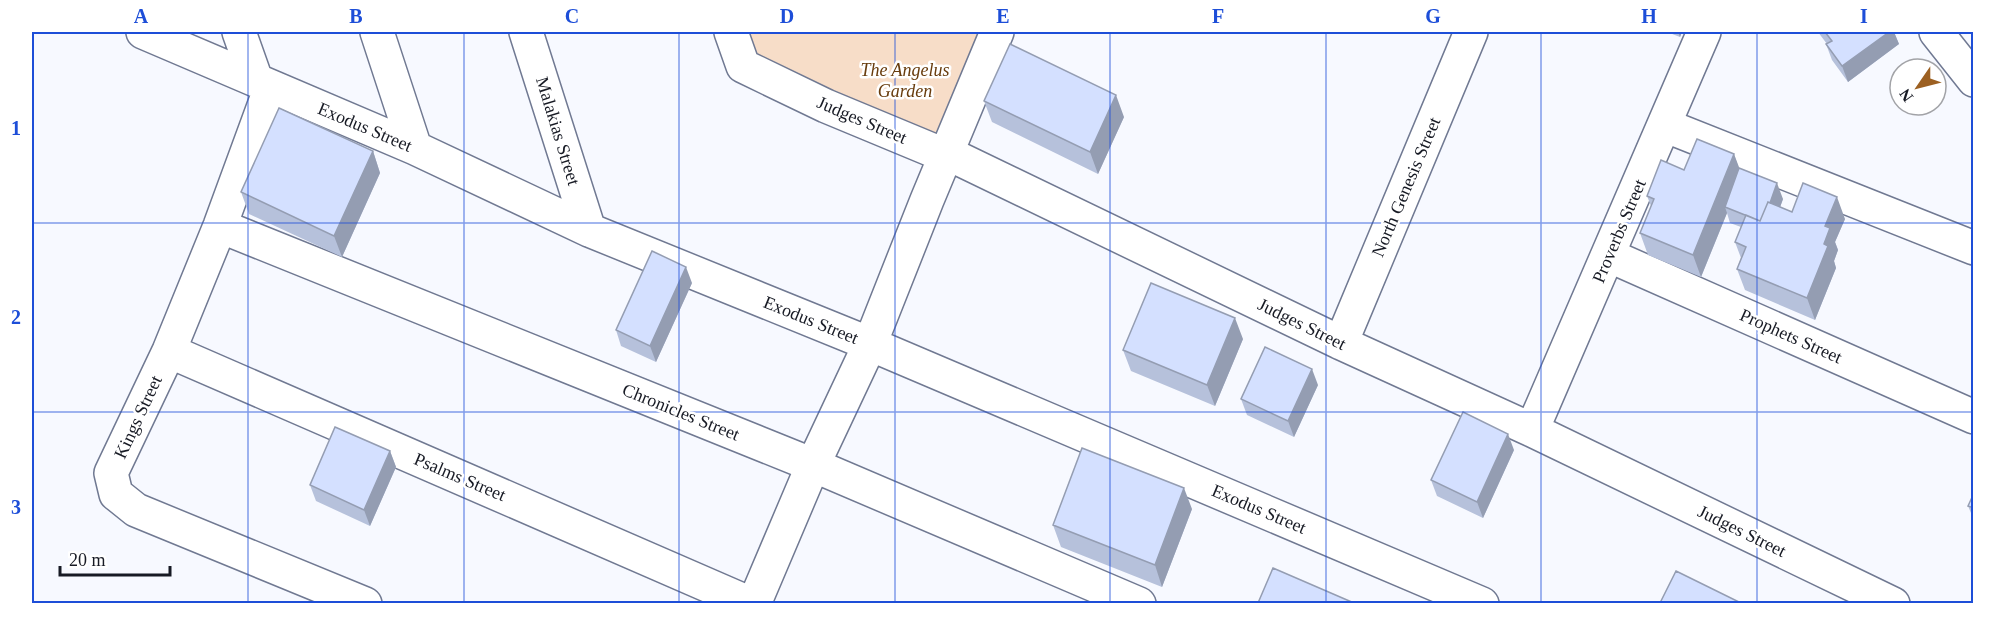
<svg xmlns="http://www.w3.org/2000/svg" width="2005" height="635" font-family="'Times New Roman',serif">
	<rect width="100%" height="100%" fill="#f7f9ff"/>
	<path fill="#f7ddc8" d="M 735,32 L 979,32 L 933,146 L 745,61 Z"/>
	<g fill="none" stroke-linecap="round" stroke-linejoin="round">
		<defs>
			<path id="street" d="M 143,32 L 415,148 L 589,230 L 870,344 L 1482,604
				M 239,32 L 256,80
				M 377,32 L 415,148
				M 526,32 L 589,230
				M 731,32 L 743,66 L 826,106 L 932,150 L 947,153 L 1341,343 L 1532,430 L 1893,604
				M 1936,32 L 1974,80
				M 271,87 L 220,226 L 169,351 L 111,473 L 116,494 L 136,510 L 365,604
				M 1664,125 L 1974,248
				M 220,226 L 813,465 L 1139,604
				M 1608,255 L 1974,417
				M 1341,343 L 1471,32
				M 169,351 L 751,604
				M 1532,430 L 1704,32
				M 754,604 L 813,465 L 870,344 L 927,200 L 997,32"/>
		</defs>
		<use href="#street" stroke="#707992" stroke-width="36"/>
		<use href="#street" stroke="#fff" stroke-width="33"/>
	</g>
	<path fill="#b6c1db" d="M 1667,32 L 1682,32 L 1680,37 Z
		M 1818,32 L 1894,32 L 1899,44 L 1848,82 L 1832,60 L 1826,44 L 1827,44 Z
		M 984,101 L 1124,117 L 1098,174 L 992,122 Z
		M 373,151 L 380,173 L 342,257 L 249,214 L 241,192 Z
		M 1734,154 L 1739,169 L 1783,199 L 1780,207 L 1792,212 L 1845,219 L 1835,242 L 1838,250 L 1834,261 L 1836,268 L 1815,320 L 1745,290 L 1737,269 L 1741,258 L 1735,242 L 1741,227 L 1730,223 L 1727,213 L 1701,277 L 1648,255 L 1640,233 L 1651,206 L 1647,196 L 1684,170 Z
		M 692,283 L 656,362 L 621,346 L 616,330 Z
		M 1243,339 L 1215,406 L 1131,371 L 1123,350 Z
		M 1318,385 L 1294,437 L 1247,415 L 1241,399 Z
		M 1514,450 L 1483,518 L 1437,496 L 1431,480 Z
		M 390,451 L 396,467 L 370,526 L 316,501 L 310,485 Z
		M 1974,493 L 1974,520 L 1968,506 Z
		M 1192,509 L 1162,587 L 1061,547 L 1053,525 Z"/>
	<path fill="#949db2" d="M 1678,32 L 1682,32 L 1680,37 Z
		M 1889,32 L 1894,32 L 1899,44 L 1848,82 L 1842,66 Z
		M 1116,95 L 1124,117 L 1098,174 L 1090,152 Z
		M 373,151 L 380,173 L 342,257 L 334,236 Z
		M 1734,154 L 1742,175 L 1725,207 L 1727,213 L 1701,277 L 1693,255 Z
		M 1777,183 L 1783,199 L 1769,238 L 1763,222 Z
		M 1837,197 L 1845,219 L 1835,242 L 1838,250 L 1834,261 L 1836,268 L 1815,320 L 1807,298 L 1824,244 L 1825,226 Z
		M 686,267 L 692,283 L 656,362 L 650,346 Z
		M 1235,318 L 1243,339 L 1215,406 L 1207,385 Z
		M 1312,369 L 1318,385 L 1294,437 L 1288,421 Z
		M 1508,434 L 1514,450 L 1483,518 L 1477,502 Z
		M 390,451 L 396,467 L 370,526 L 364,510 Z
		M 1184,488 L 1192,509 L 1162,587 L 1155,565 Z"/>
	<path fill="#d4e0ff" stroke="#949db2" stroke-width="1.5" d="M 1825,32 L 1889,32 L 1842,66 L 1826,44 L 1832,41 Z
		M 1010,44 L 1116,95 L 1090,152 L 984,101 Z
		M 279,108 L 373,151 L 334,236 L 241,192 Z
		M 1697,139 L 1734,154 L 1693,255 L 1640,233 L 1654,199 L 1647,196 L 1661,160 L 1684,170 Z
		M 1739,168 L 1777,183 L 1770,203 L 1768,202 L 1760,221 L 1725,207 Z
		M 1803,183 L 1837,197 L 1825,226 L 1830,228 L 1824,244 L 1828,246 L 1807,298 L 1737,269 L 1746,247 L 1735,242 L 1746,215 L 1760,221 L 1768,202 L 1792,212 Z
		M 652,251 L 686,267 L 650,346 L 616,330 Z
		M 1151,283 L 1235,318 L 1207,385 L 1123,350 Z
		M 1265,347 L 1312,369 L 1288,421 L 1241,399 Z
		M 1463,412 L 1508,434 L 1477,502 L 1431,480 Z
		M 335,427 L 390,451 L 364,510 L 310,485 Z
		M 1082,448 L 1184,488 L 1155,565 L 1053,525 Z
		M 1974,493 L 1974,508 L 1968,506 Z
		M 1273,568 L 1354,603 L 1258,603 Z
		M 1676,571 L 1739,602 L 1738,603 L 1660,603 Z"/>
	<path fill="none" stroke="#1d4ed8" stroke-width="1.5" stroke-opacity="0.55" d="M 248,32 L 248,604M 464,32 L 464,604M 679,32 L 679,604M 895,32 L 895,604M 1110,32 L 1110,604M 1326,32 L 1326,604M 1541,32 L 1541,604M 1757,32 L 1757,604M 32,223 L 1974,223M 32,412 L 1974,412"/>
	<g text-anchor="middle" dominant-baseline="central" stroke-width="5" stroke-linejoin="round" paint-order="stroke">
		<g font-size="18" font-style="italic" fill="#683c0d" stroke="#fff">
			<text x="905" y="70">The Angelus<tspan x="905" dy="21">Garden</tspan></text>
		</g>
		<g font-size="18" fill="#171a24" stroke="#fff">
			<text transform="translate(862 120) rotate(23)">Judges Street</text>
			<text transform="translate(365 127) rotate(23)">Exodus Street</text>
			<text transform="translate(558 131) rotate(73)">Malakias Street</text>
			<text transform="translate(1406 187) rotate(-67)">North Genesis Street</text>
			<text transform="translate(1619 231) rotate(-67)">Proverbs Street</text>
			<text transform="translate(811 320) rotate(22)">Exodus Street</text>
			<text transform="translate(1302 324) rotate(26)">Judges Street</text>
			<text transform="translate(1791 336) rotate(24)">Prophets Street</text>
			<text transform="translate(681 412) rotate(22)">Chronicles Street</text>
			<text transform="translate(138 417) rotate(-65)">Kings Street</text>
			<text transform="translate(460 477) rotate(23)">Psalms Street</text>
			<text transform="translate(1259 509) rotate(23)">Exodus Street</text>
			<text transform="translate(1742 531) rotate(26)">Judges Street</text>
		</g>
	</g>
	<rect width="2005" height="635" fill="none" stroke="#ffffff" stroke-width="66"/>
	<g transform="translate(1918 87) rotate(235)"><circle r="28" fill="#ffffff" stroke="#a2a3a7" stroke-width="1.5"/>
	<path d="M0-4.5L10 22L0 15L-10 22Z" fill="#9c6022"/>
	<text y="-9" font-size="16" font-weight="bold" text-anchor="middle" fill="#171a24">N</text>
	</g>
	<path d="M60 566v9h110v-9" fill="none" stroke="#171a24" stroke-width="3"/>
	<text x="69" y="566" font-size="18" fill="#171a24" stroke="#ffffff" stroke-width="4.5" paint-order="stroke">20 m</text>
	<rect x="33" y="33" width="1939" height="569" fill="none" stroke="#1d4ed8" stroke-width="2"/>
	<g font-size="20" text-anchor="middle" font-weight="bold" fill="#1d4ed8">
		<text x="141" y="23">A</text>
		<text x="356" y="23">B</text>
		<text x="572" y="23">C</text>
		<text x="787" y="23">D</text>
		<text x="1003" y="23">E</text>
		<text x="1218" y="23">F</text>
		<text x="1433" y="23">G</text>
		<text x="1649" y="23">H</text>
		<text x="1864" y="23">I</text>
		<text x="16" y="135">1</text>
		<text x="16" y="324">2</text>
		<text x="16" y="514">3</text>
	</g>
</svg>
